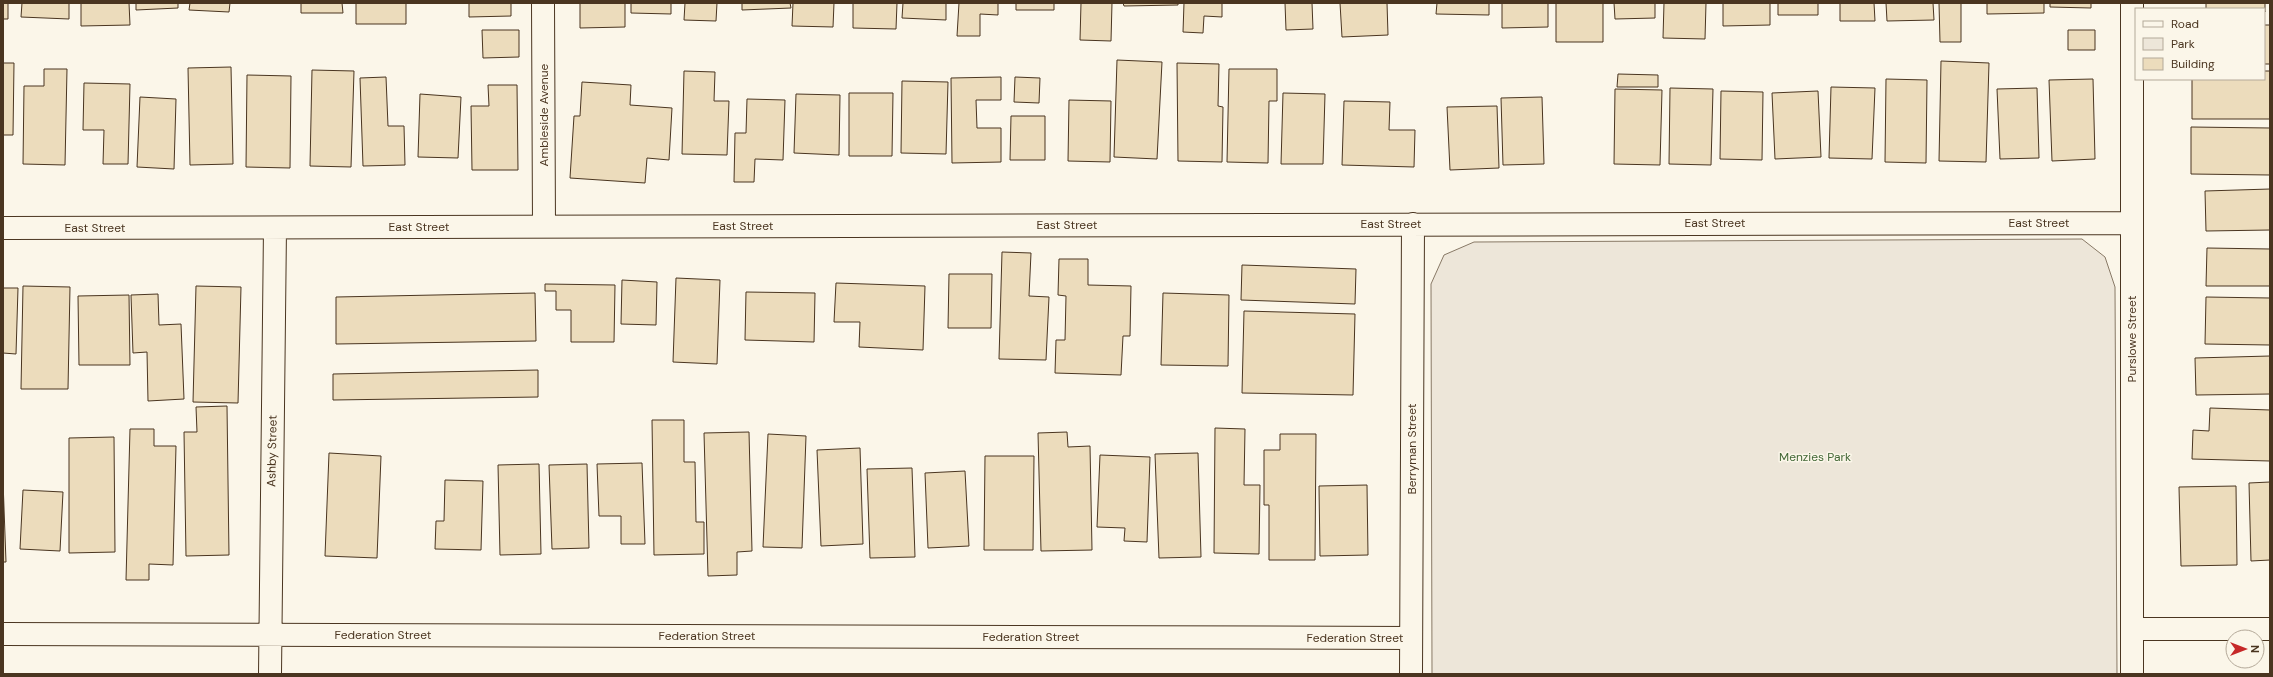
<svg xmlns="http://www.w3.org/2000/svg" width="2273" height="677" font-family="'DM Sans',sans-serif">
	<rect width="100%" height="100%" fill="#fbf6e9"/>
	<path fill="#ede6d9" stroke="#887966" d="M 2082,239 L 2105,257 L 2115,287 L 2117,674 L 1432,674 L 1431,284 L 1444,255 L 1474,242 Z"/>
	<path fill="#ecdcbc" stroke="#4a3520" d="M 3,3 L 8,3 L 8,19 L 3,19 Z
		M 22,3 L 69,3 L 69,19 L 21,17 Z
		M 81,3 L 129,3 L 130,25 L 81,26 Z
		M 136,3 L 178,3 L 178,8 L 136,10 Z
		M 190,3 L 230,3 L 229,12 L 189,10 Z
		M 301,3 L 342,3 L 343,13 L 301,13 Z
		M 356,3 L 406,3 L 406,24 L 356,24 Z
		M 469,3 L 511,3 L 511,16 L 469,17 Z
		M 580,3 L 625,3 L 625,27 L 580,28 Z
		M 631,3 L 671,3 L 671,14 L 631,13 Z
		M 685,3 L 717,3 L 716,21 L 684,20 Z
		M 742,3 L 790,3 L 791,8 L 742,10 Z
		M 793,3 L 834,3 L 833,27 L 792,26 Z
		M 853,3 L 897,3 L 896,29 L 853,28 Z
		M 903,3 L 946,3 L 946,20 L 902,18 Z
		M 959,3 L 998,3 L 998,15 L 980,14 L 980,36 L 957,36 Z
		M 1016,3 L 1054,3 L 1054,10 L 1016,10 Z
		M 1081,3 L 1112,3 L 1111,41 L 1080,40 Z
		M 1123,3 L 1178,3 L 1178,5 L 1124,6 Z
		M 1184,3 L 1222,3 L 1222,17 L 1204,16 L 1203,33 L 1183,32 Z
		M 1285,3 L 1312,3 L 1313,29 L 1286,30 Z
		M 1340,3 L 1387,3 L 1388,35 L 1342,37 Z
		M 1437,3 L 1489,3 L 1489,15 L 1436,14 Z
		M 1502,3 L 1548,3 L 1548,27 L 1502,28 Z
		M 1556,3 L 1603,3 L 1603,42 L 1556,42 Z
		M 1614,3 L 1655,3 L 1655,18 L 1615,19 Z
		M 1664,3 L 1706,3 L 1705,39 L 1663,38 Z
		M 1723,3 L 1770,3 L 1770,25 L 1723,26 Z
		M 1778,3 L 1818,3 L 1818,15 L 1778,15 Z
		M 1840,3 L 1874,3 L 1875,21 L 1840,21 Z
		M 1886,3 L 1933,3 L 1934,20 L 1887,21 Z
		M 1939,3 L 1961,3 L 1961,42 L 1940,42 Z
		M 1969,3 L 2044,3 L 2044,13 L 1987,14 L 1987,3 Z
		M 2050,3 L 2091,3 L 2091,8 L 2050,7 Z
		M 2206,3 L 2265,3 L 2265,12 L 2264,9 L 2206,9 Z
		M 2264,25 L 2270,25 L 2270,64 L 2264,64 Z
		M 482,30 L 519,30 L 519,57 L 483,58 Z
		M 2068,30 L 2095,30 L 2095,50 L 2068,50 Z
		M 1117,60 L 1162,62 L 1157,159 L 1114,157 Z
		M 1941,61 L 1989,63 L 1986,162 L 1939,161 Z
		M 3,63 L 14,63 L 13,135 L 3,135 Z
		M 1177,63 L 1219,64 L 1218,106 L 1223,107 L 1222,162 L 1178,161 Z
		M 231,67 L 233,164 L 190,165 L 188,68 Z
		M 44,69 L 67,69 L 65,165 L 23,164 L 24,86 L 44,86 Z
		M 1229,69 L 1277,69 L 1277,101 L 1269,101 L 1268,163 L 1227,162 Z
		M 312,70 L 354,71 L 351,167 L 310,166 Z
		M 684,71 L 715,72 L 714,101 L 729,101 L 727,155 L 682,154 Z
		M 2264,71 L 2270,71 L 2270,119 L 2192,119 L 2192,79 L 2264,79 Z
		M 1618,74 L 1658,75 L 1658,87 L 1617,87 Z
		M 247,75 L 291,76 L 290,168 L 246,167 Z
		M 386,77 L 388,126 L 404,126 L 405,165 L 363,166 L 360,78 Z
		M 1001,77 L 1001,100 L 976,100 L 977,128 L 1001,128 L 1001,162 L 952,163 L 951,78 Z
		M 1015,77 L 1040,78 L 1039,103 L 1014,102 Z
		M 1886,79 L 1927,80 L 1926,163 L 1885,162 Z
		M 2093,79 L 2095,159 L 2052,161 L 2049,80 Z
		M 902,81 L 948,82 L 946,154 L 901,153 Z
		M 582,82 L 631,85 L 630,105 L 672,108 L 669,160 L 647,158 L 645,183 L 570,178 L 574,116 L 580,116 Z
		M 84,83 L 130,84 L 128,164 L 103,164 L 104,130 L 83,130 Z
		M 488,85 L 517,85 L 518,170 L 472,170 L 471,106 L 489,106 Z
		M 1831,87 L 1875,88 L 1872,159 L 1829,158 Z
		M 1670,88 L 1713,89 L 1711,165 L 1669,164 Z
		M 2037,88 L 2039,158 L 2000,159 L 1997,89 Z
		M 1615,89 L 1662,90 L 1660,165 L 1614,164 Z
		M 1721,91 L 1763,92 L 1762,160 L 1720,159 Z
		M 1818,91 L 1821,157 L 1775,159 L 1772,93 Z
		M 849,93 L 893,93 L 892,156 L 849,156 Z
		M 1283,93 L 1325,94 L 1323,164 L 1281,164 Z
		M 420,94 L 461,97 L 458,158 L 418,157 Z
		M 796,94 L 840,95 L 839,155 L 794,153 Z
		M 140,97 L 176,99 L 174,169 L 137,167 Z
		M 1542,97 L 1544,164 L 1503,165 L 1501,98 Z
		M 747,99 L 785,100 L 783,160 L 755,159 L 754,182 L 734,182 L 735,133 L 746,133 Z
		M 1069,100 L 1111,101 L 1110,162 L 1068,161 Z
		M 1344,101 L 1390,102 L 1389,130 L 1415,130 L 1414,167 L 1342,165 Z
		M 1497,106 L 1499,168 L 1450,170 L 1447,107 Z
		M 1011,116 L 1045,116 L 1045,160 L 1010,160 Z
		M 2191,127 L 2270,128 L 2270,175 L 2191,174 Z
		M 2270,189 L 2270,230 L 2206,231 L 2205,191 Z
		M 2207,248 L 2270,249 L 2270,286 L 2206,286 Z
		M 1002,252 L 1031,253 L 1029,296 L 1049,297 L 1046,360 L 999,359 Z
		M 1059,259 L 1088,259 L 1088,285 L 1131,286 L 1130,336 L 1123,336 L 1121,375 L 1055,373 L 1056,340 L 1065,340 L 1066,296 L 1058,295 Z
		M 1242,265 L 1356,269 L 1355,304 L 1241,300 Z
		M 949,274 L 992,274 L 991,328 L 948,328 Z
		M 676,278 L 720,280 L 717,364 L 673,362 Z
		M 622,280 L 657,282 L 656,325 L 621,324 Z
		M 836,283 L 925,286 L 923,350 L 859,347 L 860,322 L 834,322 Z
		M 545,284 L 615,285 L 614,342 L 571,342 L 571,310 L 556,310 L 556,291 L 545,291 Z
		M 23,286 L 70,287 L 68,389 L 21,389 Z
		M 196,286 L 241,287 L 238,403 L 193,402 Z
		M 3,288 L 18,288 L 16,354 L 3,353 Z
		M 746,292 L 815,293 L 814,342 L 745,340 Z
		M 535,293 L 536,341 L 336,344 L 336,297 Z
		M 1163,293 L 1229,295 L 1228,366 L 1161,365 Z
		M 158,294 L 159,325 L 181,324 L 184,399 L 148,401 L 147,352 L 133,353 L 131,295 Z
		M 129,295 L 130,365 L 79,365 L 78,296 Z
		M 2206,297 L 2270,298 L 2270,345 L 2205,344 Z
		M 1244,311 L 1355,314 L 1353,395 L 1242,393 Z
		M 2270,356 L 2270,394 L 2196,395 L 2195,358 Z
		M 538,370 L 538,397 L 333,400 L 333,374 Z
		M 227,406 L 229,555 L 186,556 L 184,432 L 197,432 L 196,407 Z
		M 2210,408 L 2270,410 L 2270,461 L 2192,459 L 2193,430 L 2209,431 Z
		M 652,420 L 684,420 L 684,462 L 695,462 L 696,522 L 704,522 L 704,554 L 654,555 Z
		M 1215,428 L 1245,429 L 1244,485 L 1260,485 L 1259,554 L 1214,553 Z
		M 130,429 L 154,429 L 154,446 L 176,446 L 173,565 L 149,564 L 149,580 L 126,580 Z
		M 749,432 L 752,551 L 737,552 L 737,575 L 708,576 L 704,433 Z
		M 1067,432 L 1068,447 L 1090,446 L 1092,550 L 1041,551 L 1038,433 Z
		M 768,434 L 806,436 L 802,548 L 763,547 Z
		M 1280,434 L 1316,434 L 1315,560 L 1269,560 L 1269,505 L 1264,505 L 1264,450 L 1280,450 Z
		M 114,437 L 115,552 L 69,553 L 69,438 Z
		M 860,448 L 863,544 L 821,546 L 817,450 Z
		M 329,453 L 381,456 L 377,558 L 325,556 Z
		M 1198,453 L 1201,557 L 1159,558 L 1155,454 Z
		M 1100,455 L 1150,457 L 1147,542 L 1124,541 L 1125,528 L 1097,527 Z
		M 985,456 L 1034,456 L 1033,550 L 984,550 Z
		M 642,463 L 645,544 L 621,544 L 621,516 L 599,516 L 597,464 Z
		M 539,464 L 541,554 L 500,555 L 498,465 Z
		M 587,464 L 589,548 L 552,549 L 549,465 Z
		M 912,468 L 915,557 L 870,558 L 867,469 Z
		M 965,471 L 969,546 L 928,548 L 925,473 Z
		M 445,480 L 483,481 L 481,550 L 435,549 L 436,521 L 444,521 Z
		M 3,481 L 6,562 L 3,562 Z
		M 2270,482 L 2270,560 L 2251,561 L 2249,483 Z
		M 1367,485 L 1368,555 L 1320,556 L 1319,486 Z
		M 2236,486 L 2237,565 L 2181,566 L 2179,487 Z
		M 23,490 L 63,492 L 60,551 L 20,549 Z"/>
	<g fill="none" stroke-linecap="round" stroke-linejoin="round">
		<defs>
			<path id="street" d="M 543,3 L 544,226
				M 2132,3 L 2132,674
				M 3,228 L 2132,223
				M 2132,629 L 2270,629
				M 3,634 L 1411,638
				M 270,674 L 275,228
				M 1411,674 L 1413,224"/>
		</defs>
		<use href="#street" stroke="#4a3520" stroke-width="24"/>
		<use href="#street" stroke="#fbf6e9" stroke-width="22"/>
	</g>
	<g text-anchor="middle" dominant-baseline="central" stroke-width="3" stroke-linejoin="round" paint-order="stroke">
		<g font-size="12" fill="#4a3520" stroke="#fbf6e9">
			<text transform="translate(544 115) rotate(-90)">Ambleside Avenue</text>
			<text x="1715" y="223">East Street</text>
			<text x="2039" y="223">East Street</text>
			<text x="1391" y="224">East Street</text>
			<text x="1067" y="225">East Street</text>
			<text x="743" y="226">East Street</text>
			<text x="419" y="227">East Street</text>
			<text x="95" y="228">East Street</text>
			<text transform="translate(2132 339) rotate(-90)">Purslowe Street</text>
			<text transform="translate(1412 449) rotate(-90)">Berryman Street</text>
			<text transform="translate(272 451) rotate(-89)">Ashby Street</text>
			<text x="383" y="635">Federation Street</text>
			<text x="707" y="636">Federation Street</text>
			<text x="1031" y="637">Federation Street</text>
			<text x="1355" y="638">Federation Street</text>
		</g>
		<g font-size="12" fill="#436837" stroke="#fbf6e9">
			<text x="1815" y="457">Menzies Park</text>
		</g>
	</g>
	<rect width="2273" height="677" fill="none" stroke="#4a3520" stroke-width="8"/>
	<rect x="2135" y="8" width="130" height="72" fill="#fbf6e9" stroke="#b4a999"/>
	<rect x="2143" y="21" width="20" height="6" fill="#fbf6e9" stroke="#b4a999"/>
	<text x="2171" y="28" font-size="12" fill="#4a3520">Road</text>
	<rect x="2143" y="38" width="20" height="12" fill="#ede6d9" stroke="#b4a999"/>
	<text x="2171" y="48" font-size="12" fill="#4a3520">Park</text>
	<rect x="2143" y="58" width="20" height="12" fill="#ecdcbc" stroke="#b4a999"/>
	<text x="2171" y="68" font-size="12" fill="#4a3520">Building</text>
	<g transform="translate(2245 649) rotate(90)"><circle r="19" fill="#fbf6e9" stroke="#b4a999"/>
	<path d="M0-3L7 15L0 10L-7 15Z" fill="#c62828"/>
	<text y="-6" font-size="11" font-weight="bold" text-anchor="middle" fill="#4a3520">N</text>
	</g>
</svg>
